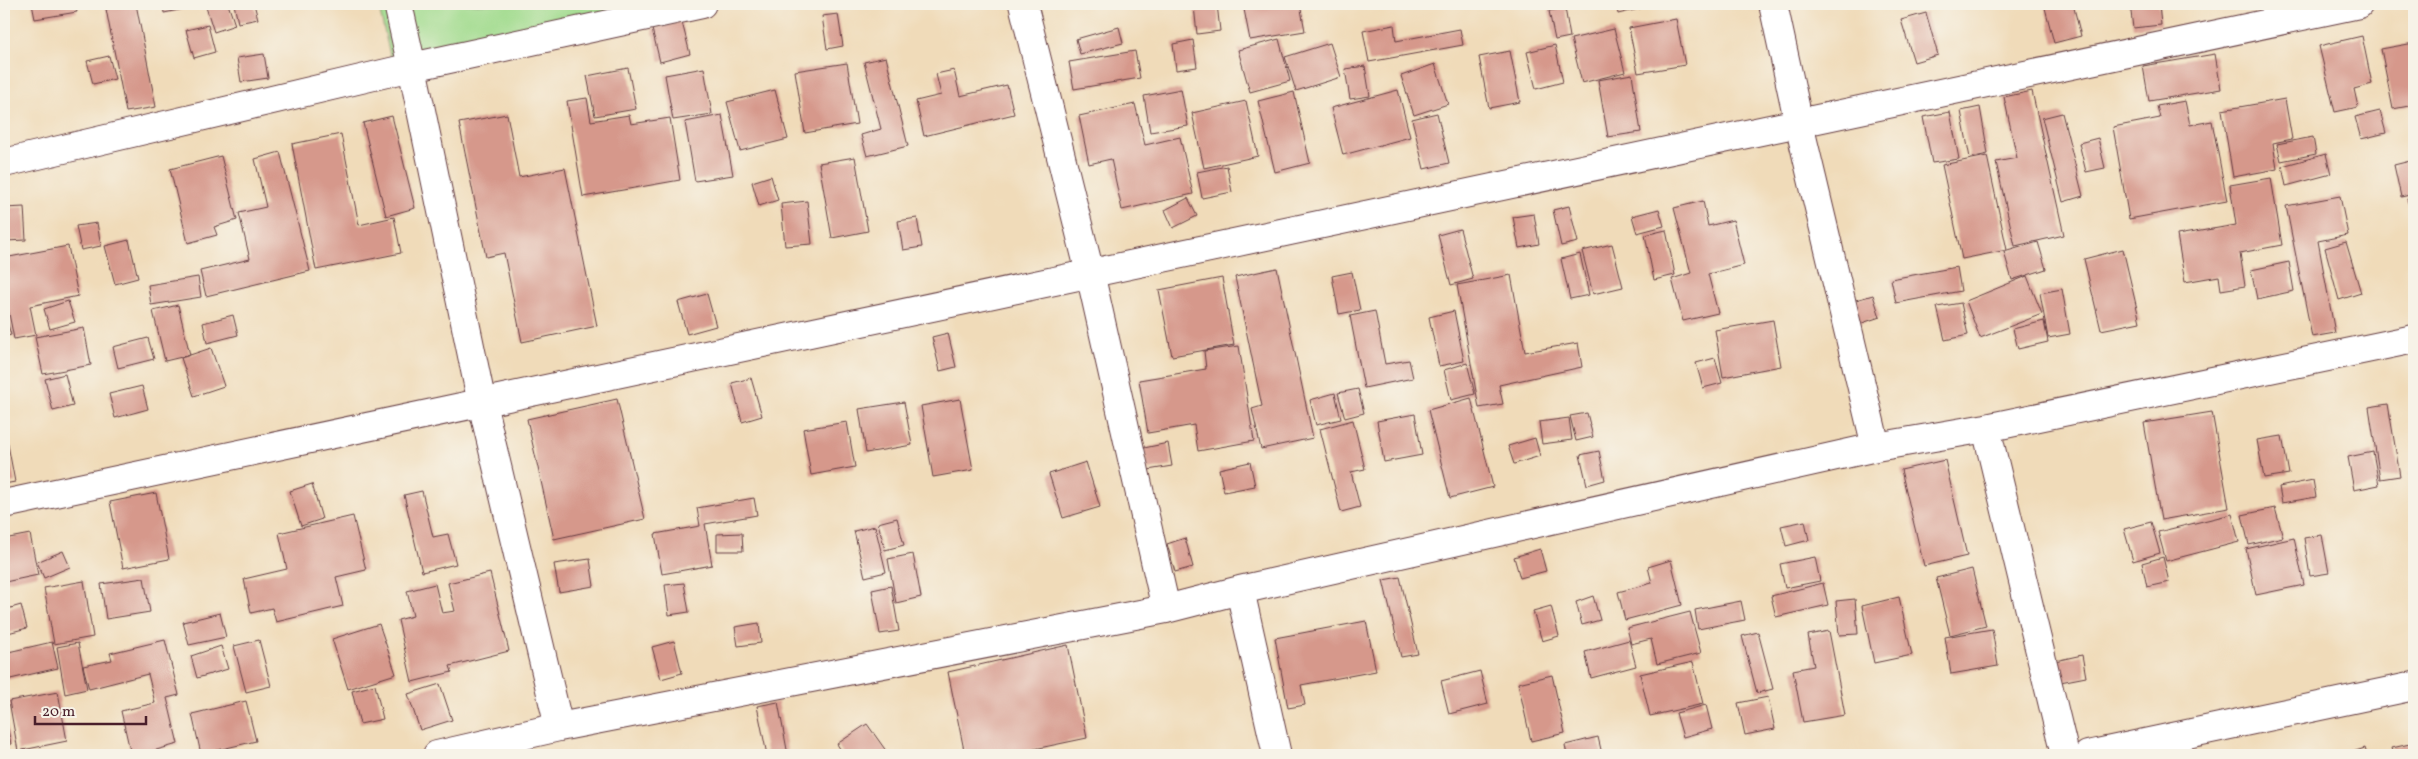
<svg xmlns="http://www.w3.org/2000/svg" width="2418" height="759" font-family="Vollkorn,serif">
	<rect width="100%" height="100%" fill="#f7f3e8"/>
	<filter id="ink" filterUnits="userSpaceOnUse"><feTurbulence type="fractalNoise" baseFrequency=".02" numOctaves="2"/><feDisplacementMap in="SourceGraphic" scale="10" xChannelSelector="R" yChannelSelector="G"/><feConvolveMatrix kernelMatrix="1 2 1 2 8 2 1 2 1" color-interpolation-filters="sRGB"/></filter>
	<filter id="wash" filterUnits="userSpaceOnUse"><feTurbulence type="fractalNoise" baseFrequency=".0096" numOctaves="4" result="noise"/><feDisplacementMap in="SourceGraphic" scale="20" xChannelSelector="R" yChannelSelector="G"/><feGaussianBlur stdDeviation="1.12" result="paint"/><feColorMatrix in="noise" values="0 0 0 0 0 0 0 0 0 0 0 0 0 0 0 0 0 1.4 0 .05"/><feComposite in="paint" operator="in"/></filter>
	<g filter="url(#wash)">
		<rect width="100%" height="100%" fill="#f0dbb9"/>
		<path fill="#a1db8e" stroke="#767d5c" d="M 378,4 L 649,4 L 391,59 Z"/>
		<g id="blocks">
			<path fill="#d6988b" d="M 32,4 L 75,4 L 77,12 L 35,19 Z
				M 136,4 L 156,107 L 126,112 L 106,9 Z
				M 163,4 L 183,4 L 184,9 L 164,13 Z
				M 205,4 L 228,4 L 235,25 L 214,32 Z
				M 234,4 L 254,4 L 258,19 L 238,23 Z
				M 1217,4 L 1220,31 L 1197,34 L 1194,6 Z
				M 1243,4 L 1300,4 L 1305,31 L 1250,40 Z
				M 1616,4 L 1642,4 L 1643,8 L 1618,14 Z
				M 2044,4 L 2073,4 L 2081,36 L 2054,43 Z
				M 2130,4 L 2159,4 L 2161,25 L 2133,28 Z
				M 1565,8 L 1570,37 L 1555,40 L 1549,11 Z
				M 1926,13 L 1938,55 L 1914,62 L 1901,20 Z
				M 838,14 L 843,46 L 827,49 L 822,16 Z
				M 1676,19 L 1685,65 L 1638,73 L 1629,28 Z
				M 682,22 L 690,54 L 660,62 L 652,29 Z
				M 208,25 L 215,52 L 194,58 L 186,30 Z
				M 1394,25 L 1396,41 L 1460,29 L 1463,45 L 1369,62 L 1363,31 Z
				M 1119,27 L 1123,43 L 1080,54 L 1076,39 Z
				M 1614,29 L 1625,72 L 1582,83 L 1571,39 Z
				M 2362,36 L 2372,84 L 2354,89 L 2358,107 L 2335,112 L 2319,46 Z
				M 1279,39 L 1290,81 L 1250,92 L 1238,50 Z
				M 1193,40 L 1197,67 L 1176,70 L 1173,44 Z
				M 1330,43 L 1341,77 L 1296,91 L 1285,57 Z
				M 2414,43 L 2414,105 L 2393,109 L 2381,49 Z
				M 1555,45 L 1563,82 L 1536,89 L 1527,52 Z
				M 1135,51 L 1140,78 L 1074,89 L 1069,62 Z
				M 1510,51 L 1520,102 L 1489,108 L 1479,57 Z
				M 264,54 L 268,78 L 241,82 L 237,58 Z
				M 2215,54 L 2221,89 L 2149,101 L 2143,66 Z
				M 109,56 L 115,79 L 93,84 L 87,61 Z
				M 886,57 L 908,146 L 867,156 L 861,135 L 881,129 L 864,62 Z
				M 847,63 L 857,124 L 805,133 L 795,71 Z
				M 1435,64 L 1448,104 L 1414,115 L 1401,76 Z
				M 1365,66 L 1370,96 L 1350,99 L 1345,69 Z
				M 628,68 L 636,109 L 595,116 L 587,76 Z
				M 704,68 L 712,114 L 673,120 L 665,75 Z
				M 954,70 L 960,96 L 1007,85 L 1014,114 L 924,136 L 916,101 L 941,95 L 936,74 Z
				M 1632,74 L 1641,132 L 1608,137 L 1598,80 Z
				M 1181,89 L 1188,126 L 1150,132 L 1144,96 Z
				M 775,90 L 788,139 L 740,151 L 727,102 Z
				M 1398,90 L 1410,137 L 1343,155 L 1331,108 Z
				M 2032,91 L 2064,235 L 2015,246 L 1996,162 L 2017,158 L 2004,97 Z
				M 1294,92 L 1310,163 L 1275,172 L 1258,101 Z
				M 587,98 L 591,121 L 629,115 L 631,124 L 670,118 L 680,180 L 583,197 L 567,101 Z
				M 2285,99 L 2292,139 L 2273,143 L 2277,169 L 2233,177 L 2222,110 Z
				M 1246,101 L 1258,156 L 1204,168 L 1192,113 Z
				M 2185,101 L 2190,125 L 2212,121 L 2227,201 L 2129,219 L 2113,127 L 2160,118 L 2157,106 Z
				M 1135,104 L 1145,145 L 1180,137 L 1193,194 L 1122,210 L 1111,159 L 1089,164 L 1079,116 Z
				M 1980,107 L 1988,154 L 1970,158 L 1961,111 Z
				M 2380,111 L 2386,133 L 2361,139 L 2355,117 Z
				M 1950,112 L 1959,159 L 1932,163 L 1923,117 Z
				M 1437,113 L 1449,163 L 1424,169 L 1412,119 Z
				M 2062,113 L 2083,196 L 2063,202 L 2042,118 Z
				M 507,114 L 519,177 L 565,168 L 597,326 L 522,342 L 504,253 L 486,257 L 459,123 Z
				M 722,115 L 733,175 L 695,181 L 685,122 Z
				M 392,116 L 415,208 L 386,216 L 363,123 Z
				M 341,134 L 359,225 L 394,217 L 401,253 L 316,270 L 292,144 Z
				M 2313,137 L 2316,154 L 2281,161 L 2277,144 Z
				M 2098,138 L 2105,168 L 2086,172 L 2079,143 Z
				M 280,152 L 310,271 L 206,296 L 200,271 L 250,259 L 239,213 L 266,207 L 255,159 Z
				M 2326,154 L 2331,174 L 2286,186 L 2282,166 Z
				M 221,156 L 237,220 L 214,227 L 217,235 L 188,243 L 170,169 Z
				M 1987,156 L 2007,250 L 1962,259 L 1942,165 Z
				M 855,157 L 868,231 L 832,238 L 819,163 Z
				M 2414,160 L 2414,194 L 2401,197 L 2394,165 Z
				M 1227,166 L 1232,192 L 1202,198 L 1197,172 Z
				M 771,176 L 778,200 L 759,206 L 752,182 Z
				M 2271,178 L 2282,245 L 2240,253 L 2245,286 L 2221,290 L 2219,276 L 2185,282 L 2177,235 L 2236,225 L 2230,185 Z
				M 2340,196 L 2348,235 L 2318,241 L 2335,333 L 2312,337 L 2286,206 Z
				M 2414,197 L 2414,221 L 2407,199 Z
				M 1188,198 L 1197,216 L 1173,228 L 1165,210 Z
				M 807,201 L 812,244 L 785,246 L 781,204 Z
				M 1703,201 L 1708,226 L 1733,220 L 1744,265 L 1708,274 L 1718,313 L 1683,321 L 1672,279 L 1691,273 L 1674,208 Z
				M 1569,206 L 1578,242 L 1561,246 L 1553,210 Z
				M 24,207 L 26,240 L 6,241 L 4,208 Z
				M 1659,209 L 1664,226 L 1637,233 L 1632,216 Z
				M 1534,214 L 1539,244 L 1519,248 L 1513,217 Z
				M 917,218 L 922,247 L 903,250 L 898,221 Z
				M 97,223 L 101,246 L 81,250 L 76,226 Z
				M 1460,229 L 1473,279 L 1451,285 L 1438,235 Z
				M 1666,230 L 1675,275 L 1654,280 L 1645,235 Z
				M 129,240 L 138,278 L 115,284 L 105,246 Z
				M 2038,242 L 2046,269 L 2012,280 L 2004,252 Z
				M 2346,242 L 2361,293 L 2339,300 L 2325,248 Z
				M 1612,244 L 1623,287 L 1593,294 L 1582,251 Z
				M 68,246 L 78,296 L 30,306 L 36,335 L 14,339 L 4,288 L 4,258 Z
				M 2123,249 L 2140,322 L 2101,330 L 2084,259 Z
				M 1580,254 L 1589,295 L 1570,299 L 1561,259 Z
				M 2289,262 L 2294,291 L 2257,299 L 2251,270 Z
				M 1957,267 L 1961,291 L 1896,303 L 1891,279 Z
				M 1277,268 L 1313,438 L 1261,449 L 1252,409 L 1262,406 L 1235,277 Z
				M 1352,272 L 1360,310 L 1339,314 L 1332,276 Z
				M 1511,275 L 1525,352 L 1578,343 L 1582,367 L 1499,385 L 1503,404 L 1479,408 L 1457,285 Z
				M 2027,276 L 2042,314 L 1980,338 L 1966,301 Z
				M 198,277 L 201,297 L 151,305 L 148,285 Z
				M 1222,278 L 1234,345 L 1172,356 L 1159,290 Z
				M 2062,289 L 2070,334 L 2048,338 L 2040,293 Z
				M 707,294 L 716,326 L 687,334 L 678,302 Z
				M 1873,295 L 1880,317 L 1856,325 L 1849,302 Z
				M 68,301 L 75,322 L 50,329 L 44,309 Z
				M 1961,303 L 1968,335 L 1945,340 L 1937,307 Z
				M 178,305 L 190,355 L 165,361 L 153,311 Z
				M 4,310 L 11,335 L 4,337 Z
				M 1375,311 L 1385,364 L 1409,360 L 1413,378 L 1364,388 L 1350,316 Z
				M 1454,311 L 1464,361 L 1439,366 L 1429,317 Z
				M 233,315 L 238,335 L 207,343 L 203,323 Z
				M 1773,320 L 1781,366 L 1723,377 L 1715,330 Z
				M 2044,321 L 2048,342 L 2018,349 L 2013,329 Z
				M 84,328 L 91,365 L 43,374 L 35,337 Z
				M 948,333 L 956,367 L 940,371 L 932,337 Z
				M 148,338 L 154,359 L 118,368 L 113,347 Z
				M 1239,346 L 1254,441 L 1198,451 L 1194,425 L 1148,433 L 1139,380 L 1206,369 L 1204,351 Z
				M 211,348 L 224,386 L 194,396 L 181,358 Z
				M 1715,358 L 1722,383 L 1703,388 L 1696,363 Z
				M 1467,363 L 1475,394 L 1451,400 L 1444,370 Z
				M 65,374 L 73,406 L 53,411 L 45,379 Z
				M 751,378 L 762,416 L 742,422 L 732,383 Z
				M 142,386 L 148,409 L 115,418 L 109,394 Z
				M 1358,389 L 1364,413 L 1345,418 L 1338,393 Z
				M 1335,393 L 1341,419 L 1316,425 L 1310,400 Z
				M 1471,398 L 1493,487 L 1450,498 L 1428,410 Z
				M 617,399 L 645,519 L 554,539 L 527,419 Z
				M 960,399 L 973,470 L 933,477 L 921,406 Z
				M 904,402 L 912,445 L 866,453 L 859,409 Z
				M 2388,404 L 2400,476 L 2380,479 L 2369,407 Z
				M 2212,412 L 2229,508 L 2161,520 L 2144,423 Z
				M 1587,413 L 1593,437 L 1576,441 L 1570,416 Z
				M 1415,414 L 1422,455 L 1384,462 L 1377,421 Z
				M 1569,418 L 1572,440 L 1542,444 L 1539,422 Z
				M 1353,420 L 1365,469 L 1351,472 L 1360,507 L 1341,512 L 1320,429 Z
				M 847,422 L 855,467 L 811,475 L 803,429 Z
				M 4,434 L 6,434 L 15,482 L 4,484 Z
				M 2282,436 L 2289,474 L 2264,478 L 2257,440 Z
				M 1535,438 L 1540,456 L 1514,464 L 1508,446 Z
				M 1168,443 L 1172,466 L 1148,470 L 1144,448 Z
				M 1599,451 L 1605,480 L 1587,485 L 1580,455 Z
				M 2373,452 L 2379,485 L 2354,490 L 2348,457 Z
				M 1945,460 L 1967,556 L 1924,566 L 1901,470 Z
				M 1086,462 L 1100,507 L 1063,518 L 1049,474 Z
				M 1250,462 L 1255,486 L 1224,492 L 1219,469 Z
				M 2414,473 L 2414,496 L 2409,474 Z
				M 2313,480 L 2316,497 L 2282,503 L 2279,487 Z
				M 312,484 L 322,519 L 301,526 L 290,491 Z
				M 422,491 L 433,537 L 448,534 L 456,564 L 422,572 L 404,495 Z
				M 156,493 L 169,559 L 123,568 L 110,502 Z
				M 754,498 L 757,515 L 705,524 L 712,565 L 662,574 L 655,534 L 700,526 L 697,508 Z
				M 2275,508 L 2283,537 L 2249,545 L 2242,515 Z
				M 2232,514 L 2239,542 L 2166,561 L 2158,532 Z
				M 353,516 L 366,570 L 336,577 L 343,606 L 276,622 L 272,608 L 251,613 L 244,579 L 287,569 L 279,533 Z
				M 897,518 L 904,545 L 885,550 L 878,523 Z
				M 1805,521 L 1809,540 L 1786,546 L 1781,526 Z
				M 2151,522 L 2160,553 L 2133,561 L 2124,529 Z
				M 875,526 L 886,572 L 865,577 L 854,531 Z
				M 742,533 L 743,551 L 717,551 L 717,534 Z
				M 30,534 L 38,575 L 5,582 L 4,539 Z
				M 2322,535 L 2329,573 L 2310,576 L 2304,538 Z
				M 1185,538 L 1193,567 L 1175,572 L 1167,544 Z
				M 2294,538 L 2304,585 L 2256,595 L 2246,549 Z
				M 1540,549 L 1546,571 L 1520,578 L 1514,557 Z
				M 63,551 L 70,567 L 44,578 L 37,562 Z
				M 913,554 L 921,597 L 896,603 L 888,559 Z
				M 1815,557 L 1820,581 L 1785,588 L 1780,564 Z
				M 2163,557 L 2169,582 L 2147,587 L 2142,563 Z
				M 590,559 L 594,586 L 559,592 L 554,564 Z
				M 1671,560 L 1682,605 L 1625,620 L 1618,592 L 1652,583 L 1648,567 Z
				M 1972,569 L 1986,626 L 1950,635 L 1936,578 Z
				M 490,573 L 509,651 L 450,666 L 452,672 L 412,682 L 398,620 L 413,616 L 407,591 L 435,584 L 442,613 L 455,611 L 448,583 Z
				M 1400,577 L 1418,654 L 1401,657 L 1383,580 Z
				M 144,578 L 150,612 L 106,619 L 101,584 Z
				M 84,581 L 93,637 L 54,644 L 44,588 Z
				M 684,583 L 689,612 L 669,615 L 665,585 Z
				M 1823,583 L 1828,605 L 1776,617 L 1771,596 Z
				M 891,586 L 899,631 L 880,634 L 872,590 Z
				M 1593,596 L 1600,620 L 1582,625 L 1576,602 Z
				M 1899,597 L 1912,655 L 1874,663 L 1862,606 Z
				M 1855,599 L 1858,634 L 1839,635 L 1836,601 Z
				M 1741,601 L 1745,620 L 1698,629 L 1695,610 Z
				M 21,605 L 27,628 L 4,634 L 4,610 Z
				M 1551,606 L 1559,636 L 1542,641 L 1533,611 Z
				M 1690,612 L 1701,653 L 1657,664 L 1651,639 L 1631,644 L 1627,628 Z
				M 220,613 L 226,637 L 189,645 L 183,622 Z
				M 1366,621 L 1376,671 L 1301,685 L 1305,705 L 1288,708 L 1275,638 Z
				M 759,623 L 761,643 L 738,646 L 735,627 Z
				M 379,624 L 396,674 L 348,689 L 332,639 Z
				M 1992,629 L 1998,666 L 1951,674 L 1945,637 Z
				M 1829,631 L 1845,715 L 1803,722 L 1793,670 L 1814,666 L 1808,635 Z
				M 1758,632 L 1773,689 L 1757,693 L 1742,636 Z
				M 165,640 L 179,695 L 167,698 L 178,744 L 149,752 L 150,755 L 131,755 L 121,711 L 155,703 L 148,674 L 89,689 L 83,666 L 112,660 L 110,653 Z
				M 259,640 L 271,686 L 246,692 L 234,646 Z
				M 1629,640 L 1636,666 L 1591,678 L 1585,652 Z
				M 674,641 L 682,673 L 661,679 L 652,647 Z
				M 52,642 L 58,668 L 6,680 L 4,653 Z
				M 78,643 L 87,689 L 65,694 L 57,647 Z
				M 1068,645 L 1087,738 L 1006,755 L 965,755 L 948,672 Z
				M 221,646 L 228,669 L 197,678 L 191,656 Z
				M 2082,655 L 2086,677 L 2050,684 L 2046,663 Z
				M 1693,662 L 1703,704 L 1650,716 L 1640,674 Z
				M 1480,671 L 1488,704 L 1449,714 L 1441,681 Z
				M 1552,675 L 1565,733 L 1531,741 L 1518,683 Z
				M 440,684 L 452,720 L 420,730 L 408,694 Z
				M 375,685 L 383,719 L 360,724 L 352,691 Z
				M 58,692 L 67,741 L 18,751 L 9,701 Z
				M 1768,697 L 1775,729 L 1745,735 L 1738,703 Z
				M 246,701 L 256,741 L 201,754 L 192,714 Z
				M 778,702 L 788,755 L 767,755 L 757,706 Z
				M 1706,705 L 1712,729 L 1683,737 L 1676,713 Z
				M 4,712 L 11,744 L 4,745 Z
				M 867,724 L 889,755 L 844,755 L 837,744 Z
				M 1598,737 L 1602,754 L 1567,755 L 1565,745 Z
				M 2414,743 L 2414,755 L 2394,755 L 2392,748 Z
				M 2365,748 L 2367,755 L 2343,755 Z"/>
		</g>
	</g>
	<g filter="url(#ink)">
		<use href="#blocks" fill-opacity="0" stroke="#633b40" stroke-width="1"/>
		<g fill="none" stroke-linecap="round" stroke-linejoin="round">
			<defs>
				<path id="street" d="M 398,4 L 412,67 L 702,4
					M 1023,4 L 1090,273 L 1166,609
					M 1773,4 L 1799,124 L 1876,447
					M 4,163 L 412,67 L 481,399 L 559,727
					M 1986,428 L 2065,755
					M 4,504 C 787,331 1574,173 2359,4
					M 1240,590 L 1277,755
					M 437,755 L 559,727 L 1166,609 L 1240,590 L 1876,447 L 1986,428 L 2414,339
					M 2088,755 L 2414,686"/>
			</defs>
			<use href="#street" stroke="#633b40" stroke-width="30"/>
			<use href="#street" stroke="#fff" stroke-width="28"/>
		</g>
	</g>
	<rect width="2418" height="759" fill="none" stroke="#f7f3e8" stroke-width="20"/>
	<path d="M35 716v8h111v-8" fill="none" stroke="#4a1f2b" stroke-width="2.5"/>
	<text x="42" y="716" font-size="15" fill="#4a1f2b" stroke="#f7f3e8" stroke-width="4" paint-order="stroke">20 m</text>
</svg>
